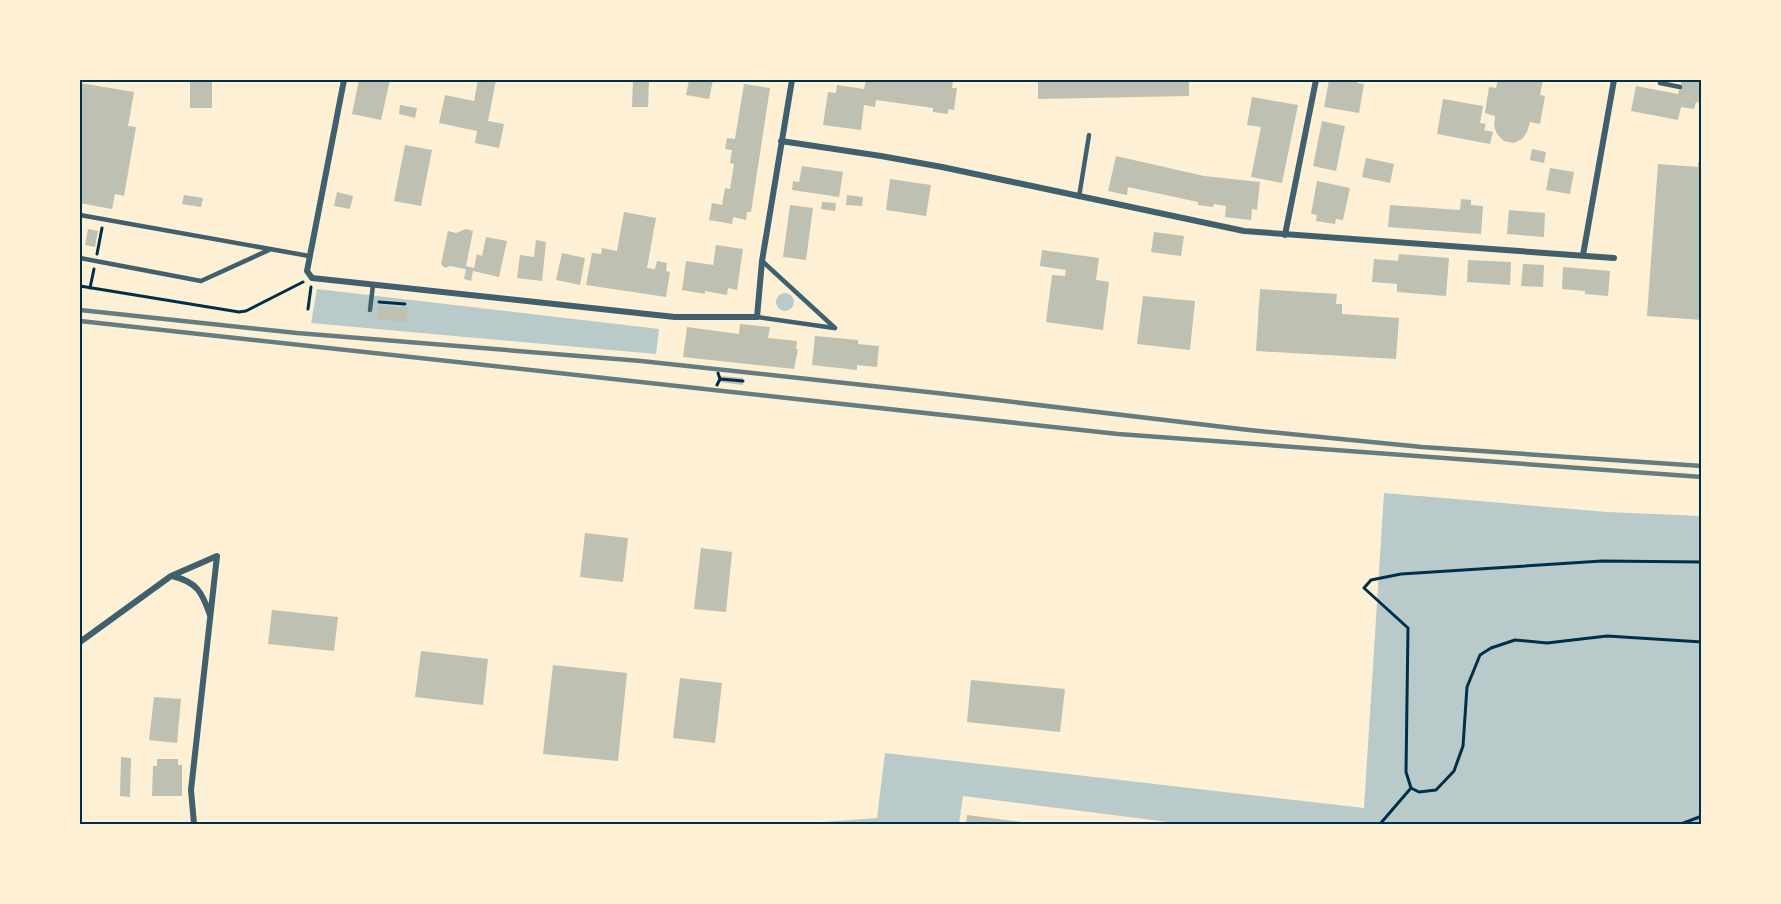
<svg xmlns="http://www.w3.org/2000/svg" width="1781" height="904" font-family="'Fira Sans Condensed',sans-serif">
	<rect width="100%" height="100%" fill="#fdf0d5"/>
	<path fill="#b9caca" d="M 317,289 L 659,329 L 656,354 L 311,323 Z
		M776 302a9 9 0 1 1 18 0a9 9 0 1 1-18 0Z
		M 1384,493 L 1607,512 L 1701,516 L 1701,824 L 1184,824 L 963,796 L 959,824 L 798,824 L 877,818 L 885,753 L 1364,808 Z"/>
	<path fill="#bec0b2" d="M 190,80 L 212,80 L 212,108 L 190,108 Z
		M 359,80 L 390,80 L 381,120 L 352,114 Z
		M 478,80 L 496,80 L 488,121 L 504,124 L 499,148 L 475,143 L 477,131 L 439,123 L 445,95 L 474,101 Z
		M 633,80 L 649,80 L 648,107 L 632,107 Z
		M 689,80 L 713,80 L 709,99 L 686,95 Z
		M 866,80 L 953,80 L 952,88 L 957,88 L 954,110 L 948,109 L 948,114 L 933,112 L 933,108 L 876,100 L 875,107 L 864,105 L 861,130 L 823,125 L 828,92 L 836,93 L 837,85 L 864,89 Z
		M 1038,80 L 1189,80 L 1189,96 L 1038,99 Z
		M 1329,80 L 1358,80 L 1357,83 L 1364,84 L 1359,113 L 1324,107 Z
		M 1498,80 L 1543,80 L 1540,95 L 1545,96 L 1540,124 L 1530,122 L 1527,132 L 1522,139 L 1514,143 L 1504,141 L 1497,134 L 1494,126 L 1495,116 L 1485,113 L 1489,87 L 1496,88 Z
		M 1682,80 L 1702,80 L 1702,93 L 1699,103 L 1696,102 L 1694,109 L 1681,107 L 1678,120 L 1631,111 L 1636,86 L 1678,94 Z
		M 80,83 L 134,92 L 128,126 L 136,127 L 124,196 L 115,194 L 112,209 L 80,203 Z
		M 744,84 L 770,88 L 751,212 L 747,212 L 746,220 L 733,217 L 732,224 L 709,220 L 712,203 L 722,205 L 725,188 L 730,189 L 734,164 L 730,163 L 732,150 L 725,149 L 727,138 L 735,139 Z
		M 1252,97 L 1298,105 L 1282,183 L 1251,177 L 1261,127 L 1247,125 Z
		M 1443,99 L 1483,106 L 1480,123 L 1486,124 L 1484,130 L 1493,132 L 1490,144 L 1437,134 Z
		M 400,105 L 417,108 L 415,118 L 399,114 Z
		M 1322,121 L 1345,126 L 1336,171 L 1313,166 Z
		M 405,145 L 432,150 L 421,206 L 394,201 Z
		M 1532,149 L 1546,152 L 1544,163 L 1530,160 Z
		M 1116,156 L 1204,176 L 1260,182 L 1257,210 L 1252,209 L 1251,220 L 1225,217 L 1226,206 L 1214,204 L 1213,207 L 1198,205 L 1198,202 L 1128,187 L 1127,195 L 1108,191 Z
		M 1366,158 L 1394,164 L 1390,183 L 1362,177 Z
		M 1698,162 L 1702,163 L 1702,320 L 1647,316 L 1658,164 L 1698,167 Z
		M 802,166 L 843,172 L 839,197 L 792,190 L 793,181 L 799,182 Z
		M 1550,168 L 1574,172 L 1570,194 L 1546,190 Z
		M 890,179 L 931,185 L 926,216 L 886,210 Z
		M 1317,181 L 1350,188 L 1343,220 L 1336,219 L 1335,224 L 1316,221 L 1317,215 L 1311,214 Z
		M 337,192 L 353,196 L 350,209 L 334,206 Z
		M 184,195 L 203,198 L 201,207 L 182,204 Z
		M 847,195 L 863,197 L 862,206 L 846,205 Z
		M 1461,199 L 1471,200 L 1471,205 L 1483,206 L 1481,234 L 1388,227 L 1390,205 L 1460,210 Z
		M 822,202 L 836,203 L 835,211 L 821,209 Z
		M 790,205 L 813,208 L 806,260 L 783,257 Z
		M 1509,210 L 1545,213 L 1544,237 L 1507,234 Z
		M 624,212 L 656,218 L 647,268 L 655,269 L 657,261 L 667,263 L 666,271 L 670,272 L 666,297 L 586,285 L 592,253 L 601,254 L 602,248 L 617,251 Z
		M 88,229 L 98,231 L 95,247 L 85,245 Z
		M 466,229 L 473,231 L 466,266 L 474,268 L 477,254 L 482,256 L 486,237 L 507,241 L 499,277 L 473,271 L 471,281 L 464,279 L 466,269 L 450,266 L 445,268 L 441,264 L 448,231 L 456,233 Z
		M 1154,232 L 1184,236 L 1181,256 L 1151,252 Z
		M 536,240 L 546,242 L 542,281 L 517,278 L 520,255 L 534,257 Z
		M 716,245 L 743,249 L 737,290 L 728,288 L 727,295 L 705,291 L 705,294 L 682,290 L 686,261 L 713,265 Z
		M 1042,250 L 1099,258 L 1096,280 L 1109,282 L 1103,330 L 1046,322 L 1052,275 L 1065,276 L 1066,270 L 1040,266 Z
		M 562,253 L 585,258 L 580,285 L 556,280 Z
		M 1399,254 L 1449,258 L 1446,296 L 1397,292 L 1397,284 L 1372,282 L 1374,259 L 1398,261 Z
		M 1468,260 L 1511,262 L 1510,285 L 1467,282 Z
		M 1523,264 L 1544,265 L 1543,287 L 1521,286 Z
		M 1563,267 L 1610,271 L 1608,296 L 1585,294 L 1585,291 L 1562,289 Z
		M 1260,289 L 1337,294 L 1336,304 L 1342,304 L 1342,314 L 1399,318 L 1396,359 L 1256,351 Z
		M 1143,296 L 1195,301 L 1190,350 L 1137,344 Z
		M 378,306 L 408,308 L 406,322 L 377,319 Z
		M 740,324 L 770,327 L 768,338 L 797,341 L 796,349 L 798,349 L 794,369 L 683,357 L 687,327 L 739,334 Z
		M 815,336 L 858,340 L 858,344 L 879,346 L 877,367 L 857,365 L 857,370 L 812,365 Z
		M 720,376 L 743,378 L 743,385 L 720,382 Z
		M 585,533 L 628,538 L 623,582 L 580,577 Z
		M 701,548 L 732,552 L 726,612 L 694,609 Z
		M 272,610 L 338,617 L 334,651 L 268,644 Z
		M 421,651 L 488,659 L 483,705 L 415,697 Z
		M 553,665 L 627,673 L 618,761 L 543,754 Z
		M 680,678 L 722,683 L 715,743 L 673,738 Z
		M 971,680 L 1065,689 L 1060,732 L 967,722 Z
		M 154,697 L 181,699 L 177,743 L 149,740 Z
		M 121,757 L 131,758 L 130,797 L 120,796 Z
		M 157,759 L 178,759 L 178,765 L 182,765 L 182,796 L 152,796 L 153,766 L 157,766 Z
		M 967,815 L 1031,823 L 1031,824 L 966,824 Z"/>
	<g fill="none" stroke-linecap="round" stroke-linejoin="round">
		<path stroke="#003049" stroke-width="3" d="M 97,254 L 102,228
			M 80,286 L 239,312 L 246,311 L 303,282
			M 90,288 L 94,269
			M 379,302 L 405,304
			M 308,309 L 311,287
			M 720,379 L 743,381
			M 717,385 L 720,379 L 718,373
			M 1702,562 L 1602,561 L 1401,574 L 1371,580 L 1364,588 L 1408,628 L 1406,772 L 1411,788 L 1419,792 L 1436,790 L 1454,771 L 1463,746 L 1467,687 L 1480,655 L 1491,648 L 1515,640 L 1547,643 L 1607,636 L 1702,642
			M 1380,824 L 1411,788
			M 1681,824 L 1702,816"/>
		<path stroke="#3f606c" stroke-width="4.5" d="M 1661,80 L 1660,83 L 1680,87
			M 1079,197 L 1089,135
			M 80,215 L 309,256
			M 80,258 L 201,281 L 269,250
			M 762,261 L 835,328
			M 370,310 L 373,285
			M 757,317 L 834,328"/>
		<path stroke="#3f606c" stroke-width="6" d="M 344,80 L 307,271 L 312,278 L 675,317 L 757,317 L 762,261 L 792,80
			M 781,141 L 881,156 L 942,167 L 1244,231 L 1614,258
			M 1285,235 L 1316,80
			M 1583,255 L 1614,80
			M 172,576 C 197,582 202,592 210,615
			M 80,642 L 171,576 L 217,556 L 191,790 L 194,824"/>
		<path stroke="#657d81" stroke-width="4.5" d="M 80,310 L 297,333 L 641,361 L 937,393 L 1249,430 L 1422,447 L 1702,466
			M 80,321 L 1118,434 L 1702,477"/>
	</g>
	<rect width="1781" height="904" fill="none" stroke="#fdf0d5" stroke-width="162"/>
	<rect x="81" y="81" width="1619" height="742" fill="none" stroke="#003049" stroke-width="2"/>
</svg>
